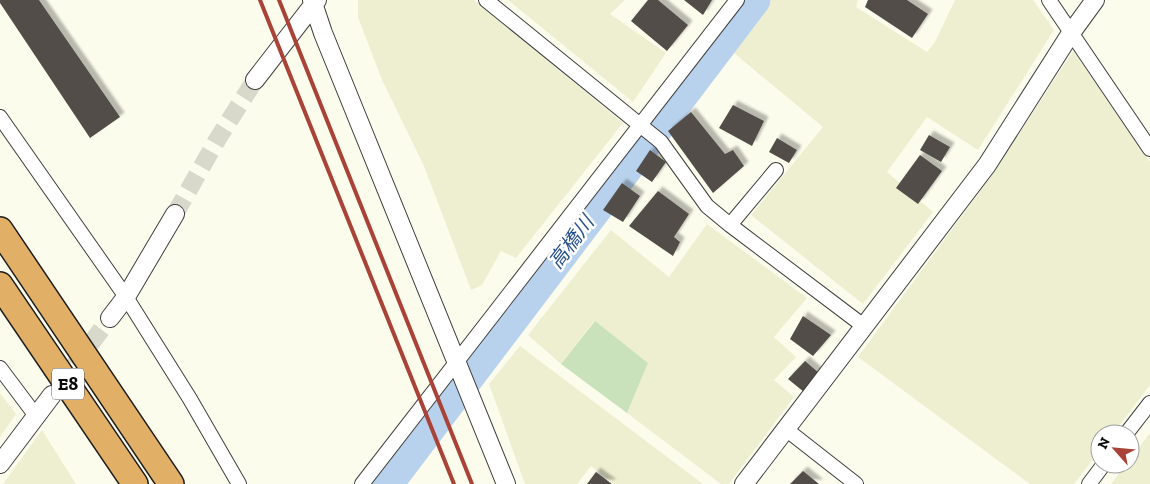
<svg xmlns="http://www.w3.org/2000/svg" width="1150" height="484" font-family="'Zilla Slab','Noto Sans JP',serif">
	<defs>
		<filter id="shadow"><feDropShadow dx="4.5" dy="-4.5" stdDeviation="1" flood-color="#0004"/></filter>
	</defs>
	<rect width="100%" height="100%" fill="#fcfced"/>
	<path fill="#edefd0" d="M 358,0 L 474,0 L 623,123 L 516,258 L 501,251 L 482,285 L 471,290 L 424,166 L 382,80 L 358,17 Z
		M 508,0 L 625,0 L 610,14 L 666,53 L 633,102 Z
		M 771,0 L 858,0 L 856,7 L 927,52 L 935,42 L 955,0 L 1033,0 L 1054,30 L 978,150 L 927,117 L 887,172 L 933,212 L 863,304 L 751,215 L 823,127 L 734,53 Z
		M 1073,51 L 1150,162 L 1150,385 L 1113,434 L 1100,434 L 1100,450 L 1074,484 L 1030,484 L 858,357 L 992,175 Z
		M 707,224 L 807,298 L 774,337 L 796,357 L 774,380 L 794,397 L 729,484 L 721,484 L 627,413 L 648,363 L 594,321 L 561,364 L 528,335 L 611,230 L 669,277 Z
		M 520,346 L 703,484 L 614,484 L 591,466 L 577,484 L 525,484 L 489,384 Z
		M 0,393 L 16,414 L 0,437 Z
		M 42,430 L 76,484 L 3,484 Z
		M 1150,433 L 1150,484 L 1111,484 L 1126,464 L 1130,464 L 1130,459 Z"/>
	<path fill="#cae2bb" d="M 595,321 L 648,363 L 627,413 L 561,364 Z"/>
	<g fill="none" stroke-linecap="round" stroke-linejoin="round">
		<path stroke="#b8d2ed" stroke-width="31" d="M 388,484 L 755,0"/>
	</g>
	<path fill="#534e4a" filter="url(#shadow)" d="M 0,0 L 39,0 L 120,117 L 90,138 L 0,3 Z
		M 648,0 L 658,0 L 688,25 L 667,51 L 631,21 Z
		M 684,0 L 712,0 L 703,15 Z
		M 868,0 L 907,0 L 928,14 L 912,38 L 865,7 Z
		M 733,105 L 764,121 L 752,146 L 719,128 Z
		M 691,112 L 725,154 L 733,150 L 744,166 L 713,193 L 668,131 Z
		M 929,135 L 950,147 L 941,162 L 920,150 Z
		M 777,138 L 797,150 L 789,163 L 769,152 Z
		M 650,150 L 666,162 L 652,182 L 636,171 Z
		M 920,155 L 942,171 L 918,204 L 896,188 Z
		M 622,183 L 640,196 L 623,222 L 603,210 Z
		M 658,191 L 689,214 L 674,237 L 680,242 L 673,256 L 629,226 Z
		M 803,316 L 831,335 L 813,356 L 790,339 Z
		M 805,361 L 819,373 L 804,392 L 788,379 Z
		M 803,471 L 819,484 L 790,484 Z
		M 596,472 L 612,484 L 587,484 Z"/>
	<g fill="none" stroke-linecap="round" stroke-linejoin="round">
		<path stroke="#d8d8cb" stroke-width="18" stroke-dasharray="18 9" stroke-linecap="butt" d="M 175,214 L 217,140 L 255,80
			M 58,387 L 110,318"/>
		<defs>
			<path id="minor" d="M 486,0 L 661,142 L 707,206 L 730,225
				M 1049,0 L 1150,149
				M 0,117 L 126,297 L 190,399 L 239,484
				M 776,170 L 730,225 L 865,327
				M 0,368 L 36,416
				M 787,430 L 856,484
				M 1126,434 L 1150,403
				M 362,484 L 737,0
				M 1089,484 L 1104,464"/>
			<path id="tertiary" d="M 312,0 L 323,33 L 506,484
				M 255,80 L 317,0
				M 110,318 L 126,297 L 175,214
				M 0,464 L 52,395
				M 744,484 L 987,165 L 1071,33 L 1095,0"/>
			<path id="motorway" d="M 0,230 L 171,484
				M 0,285 L 135,484"/>
		</defs>
		<use href="#minor" stroke="#3f3f3f" stroke-width="16"/>
		<use href="#tertiary" stroke="#3f3f3f" stroke-width="20"/>
		<use href="#motorway" stroke="#1d1d1d" stroke-width="28"/>
		<use href="#minor" stroke="#fff" stroke-width="14"/>
		<use href="#tertiary" stroke="#fff" stroke-width="18"/>
		<use href="#motorway" stroke="#e1b066" stroke-width="25"/>
		<path stroke="#a94237" stroke-width="4" d="M 260,0 L 454,484
			M 279,0 L 472,484"/>
	</g>
	<g text-anchor="middle" dominant-baseline="central" stroke-width="5" stroke-linejoin="round" paint-order="stroke">
		<rect fill="#fff" stroke="#555" stroke-width="1" x="52" y="368.5" width="32" height="31" rx="4"/>
		<g font-size="18" font-weight="bold" fill="#0c0c0c">
			<text x="68" y="384">E8</text>
		</g>
		<g font-size="20" font-style="italic" fill="#26518c" stroke="#fff">
			<text transform="translate(571 242) rotate(-53)">高橋川</text>
		</g>
	</g>
	<g transform="translate(1115 449) rotate(297)"><circle r="24" fill="#ffffff" stroke="#9e9e9e"/>
	<path d="M0-4L9 19L0 12L-9 19Z" fill="#a94237"/>
	<text y="-8" font-size="14" font-weight="bold" text-anchor="middle" fill="#0c0c0c">N</text>
	</g>
</svg>
